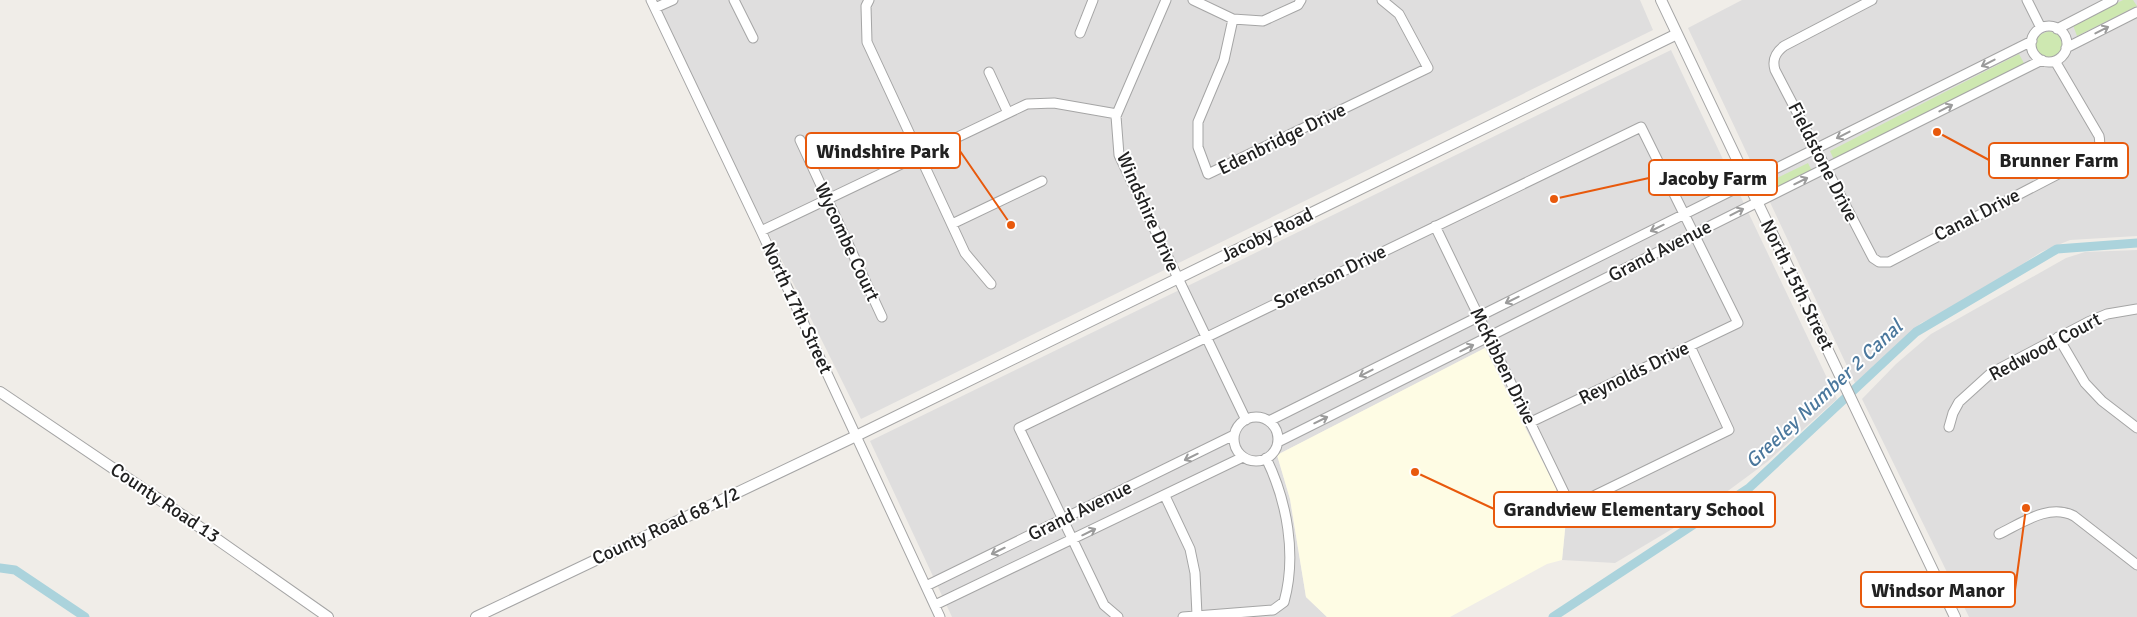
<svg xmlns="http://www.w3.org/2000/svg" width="2137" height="617" font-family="Signika,sans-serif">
	<rect width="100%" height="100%" fill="#f0ede8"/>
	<path fill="#dfdede" d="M 652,0 L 1640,0 L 1653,30 L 861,419 Z
		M 1742,0 L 2137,0 L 2137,236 L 2070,240 L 2041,252 L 1994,283 L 1981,289 L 1945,312 L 1921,323 L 1855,383 L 1688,28 Z
		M 1671,50 L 1837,399 L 1767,462 L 1694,516 L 1615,563 L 1562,560 L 1566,520 L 1556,507 L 1556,488 L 1485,348 L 1277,455 L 1290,499 L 1306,597 L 1327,617 L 952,617 L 870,441 Z
		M 2137,250 L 2137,617 L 1969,617 L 1862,399 L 1896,364 L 1931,334 L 2066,258 L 2085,252 Z"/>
	<path fill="#fefce4" d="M 1485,348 L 1556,488 L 1556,507 L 1566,519 L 1562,560 L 1547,564 L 1450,617 L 1327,617 L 1306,597 L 1290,499 L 1277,455 Z"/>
	<path fill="#cee8b1" d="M 2123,0 L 2133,0 L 2137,6 L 2077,36 L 2073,25 Z
		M 2049,31 L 2059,35 L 2063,46 L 2057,56 L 2047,58 L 2038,53 L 2035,44 L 2039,35 Z
		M 2019,54 L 2025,65 L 1835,162 L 1830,151 Z
		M 1808,163 L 1813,173 L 1774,190 L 1771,184 L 1773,180 Z"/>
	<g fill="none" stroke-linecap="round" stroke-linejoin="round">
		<path stroke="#abd3dc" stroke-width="9" d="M 0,568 L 15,570 L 85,617
			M 1553,617 L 1749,488 L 1916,332 L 2057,249 L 2137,243"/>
		<defs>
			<path id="minor" d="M 651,0 L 761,231 L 940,617
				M 734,0 L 753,38
				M 869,0 L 866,6 L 867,42 L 965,253 L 991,284
				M 1166,0 L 1116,116 L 1119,155 L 1246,420
				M 1193,0 L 1233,19 L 1263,21 L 1298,5 L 1301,0
				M 1872,0 L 1784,46 C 1775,53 1772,60 1775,70 L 1873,258 L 1879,262 L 1889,262 L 2085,160 C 2095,154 2102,149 2099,136 L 2055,61
				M 2027,0 L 2041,28
				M 655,8 L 673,0
				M 1233,19 L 1224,60 L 1198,122 L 1198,147 L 1208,174 L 1428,68 L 1399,14 L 1382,0
				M2031 44a18 18 0 1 1 36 0a18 18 0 1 1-36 0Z
				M 2057,29 L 2113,0
				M 1080,33 L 1093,0
				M 2066,48 L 2137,12
				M 989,72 L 1008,113
				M 800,140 L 882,317
				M 952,224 L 1042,181
				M 1435,226 L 1571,507 L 1729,430 L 1690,346
				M 761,231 L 1027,104 L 1054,103 L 1117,114
				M 2058,337 L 2085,383 L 2102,401 L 2137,428
				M1234 439a22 22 0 1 1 44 0a22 22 0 1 1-44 0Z
				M 1269,421 L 2032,41
				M 1949,427 L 1953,413 L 1959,402 L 1991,373 L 2088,322 L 2107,314 L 2137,309
				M 1278,442 L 2042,60
				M 1165,496 L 1190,549 L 1195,573 L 1197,615
				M 1999,534 C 2022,523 2049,503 2074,516 L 2137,565
				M 926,586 L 1234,435
				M 935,605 L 1243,457
				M 1118,617 L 1104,605 L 1019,428 L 1641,127 L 1738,323 L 1531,422
				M 1183,617 L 1273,610 L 1284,602 C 1297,555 1287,501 1266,458"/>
			<path id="tertiary" d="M 1661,0 L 1955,617
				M 0,392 L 191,521 L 328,617
				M 476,617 L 856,436 L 1677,34"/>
		</defs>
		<use href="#minor" stroke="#a5a5a5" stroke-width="11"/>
		<use href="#tertiary" stroke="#a5a5a5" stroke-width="12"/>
		<use href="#minor" stroke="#fff" stroke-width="9"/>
		<use href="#tertiary" stroke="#fff" stroke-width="10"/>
	</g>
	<defs><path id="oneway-shaft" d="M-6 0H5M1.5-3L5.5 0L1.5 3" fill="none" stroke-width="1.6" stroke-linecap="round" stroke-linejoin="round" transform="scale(1.25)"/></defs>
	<g stroke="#9b9b9b">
		<use href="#oneway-shaft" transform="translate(2102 30) rotate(-27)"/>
		<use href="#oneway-shaft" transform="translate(1988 63) rotate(153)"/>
		<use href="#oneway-shaft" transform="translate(1946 108) rotate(-27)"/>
		<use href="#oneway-shaft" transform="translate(1843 135) rotate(153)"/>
		<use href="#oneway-shaft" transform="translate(1801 181) rotate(-26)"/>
		<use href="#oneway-shaft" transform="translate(1737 212) rotate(-27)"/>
		<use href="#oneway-shaft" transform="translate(1657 228) rotate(154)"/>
		<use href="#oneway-shaft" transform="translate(1512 300) rotate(154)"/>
		<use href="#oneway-shaft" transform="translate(1467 348) rotate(-26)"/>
		<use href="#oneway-shaft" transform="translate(1366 373) rotate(153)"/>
		<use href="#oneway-shaft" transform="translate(1321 420) rotate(-26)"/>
		<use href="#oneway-shaft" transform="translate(1191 457) rotate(154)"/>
		<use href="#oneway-shaft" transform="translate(1089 532) rotate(-26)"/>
		<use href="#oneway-shaft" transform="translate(998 551) rotate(154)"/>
	</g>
	<g text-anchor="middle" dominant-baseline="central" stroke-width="4" stroke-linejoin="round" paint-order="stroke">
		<g font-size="19" fill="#212121" stroke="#fff">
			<text transform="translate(1282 139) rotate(-26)">Edenbridge Drive</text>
			<text transform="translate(1823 162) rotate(63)">Fieldstone Drive</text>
			<text transform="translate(1148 212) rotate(66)">Windshire Drive</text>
			<text transform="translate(1977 215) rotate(-27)">Canal Drive</text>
			<text transform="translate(1267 235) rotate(-26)">Jacoby Road</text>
			<text transform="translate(847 242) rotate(65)">Wycombe Court</text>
			<text transform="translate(1660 251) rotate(-27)">Grand Avenue</text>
			<text transform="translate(1330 277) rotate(-26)">Sorenson Drive</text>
			<text transform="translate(1797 285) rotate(64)">North 15th Street</text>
			<text transform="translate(797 308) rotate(65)">North 17th Street</text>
			<text transform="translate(2045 347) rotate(-28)">Redwood Court</text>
			<text transform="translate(1503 366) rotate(64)">McKibben Drive</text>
			<text transform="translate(1634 373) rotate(-26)">Reynolds Drive</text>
			<text transform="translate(165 503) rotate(34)">County Road 13</text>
			<text transform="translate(1080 511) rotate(-26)">Grand Avenue</text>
			<text transform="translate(666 526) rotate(-25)">County Road 68 1/2</text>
		</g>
		<g font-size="20" font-style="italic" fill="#4b789d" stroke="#fff">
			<text transform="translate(1824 394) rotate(-43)">Greeley Number 2 Canal</text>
		</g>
	</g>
	<path fill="none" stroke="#e8590c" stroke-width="2" d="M1011 225L960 151M1937 132L1989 160M1554 199L1649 178M1415 472L1494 509M2026 508L2015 590"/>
	<g fill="#e8590c" stroke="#fff" stroke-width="2">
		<circle cx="1011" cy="225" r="5"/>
		<circle cx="1937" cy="132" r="5"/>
		<circle cx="1554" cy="199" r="5"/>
		<circle cx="1415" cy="472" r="5"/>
		<circle cx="2026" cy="508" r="5"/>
	</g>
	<g fill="#fff" stroke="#e8590c" stroke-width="2">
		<rect x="806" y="133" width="154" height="35" rx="5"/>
		<rect x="1989" y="143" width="139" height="35" rx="5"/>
		<rect x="1649" y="160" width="128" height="35" rx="5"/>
		<rect x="1494" y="492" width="281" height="35" rx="5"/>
		<rect x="1861" y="572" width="154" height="35" rx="5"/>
	</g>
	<g font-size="20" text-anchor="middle" font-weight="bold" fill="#212121">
		<text x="883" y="158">Windshire Park</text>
		<text x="2059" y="167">Brunner Farm</text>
		<text x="1713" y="185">Jacoby Farm</text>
		<text x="1634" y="516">Grandview Elementary School</text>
		<text x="1938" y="597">Windsor Manor</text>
	</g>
</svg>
